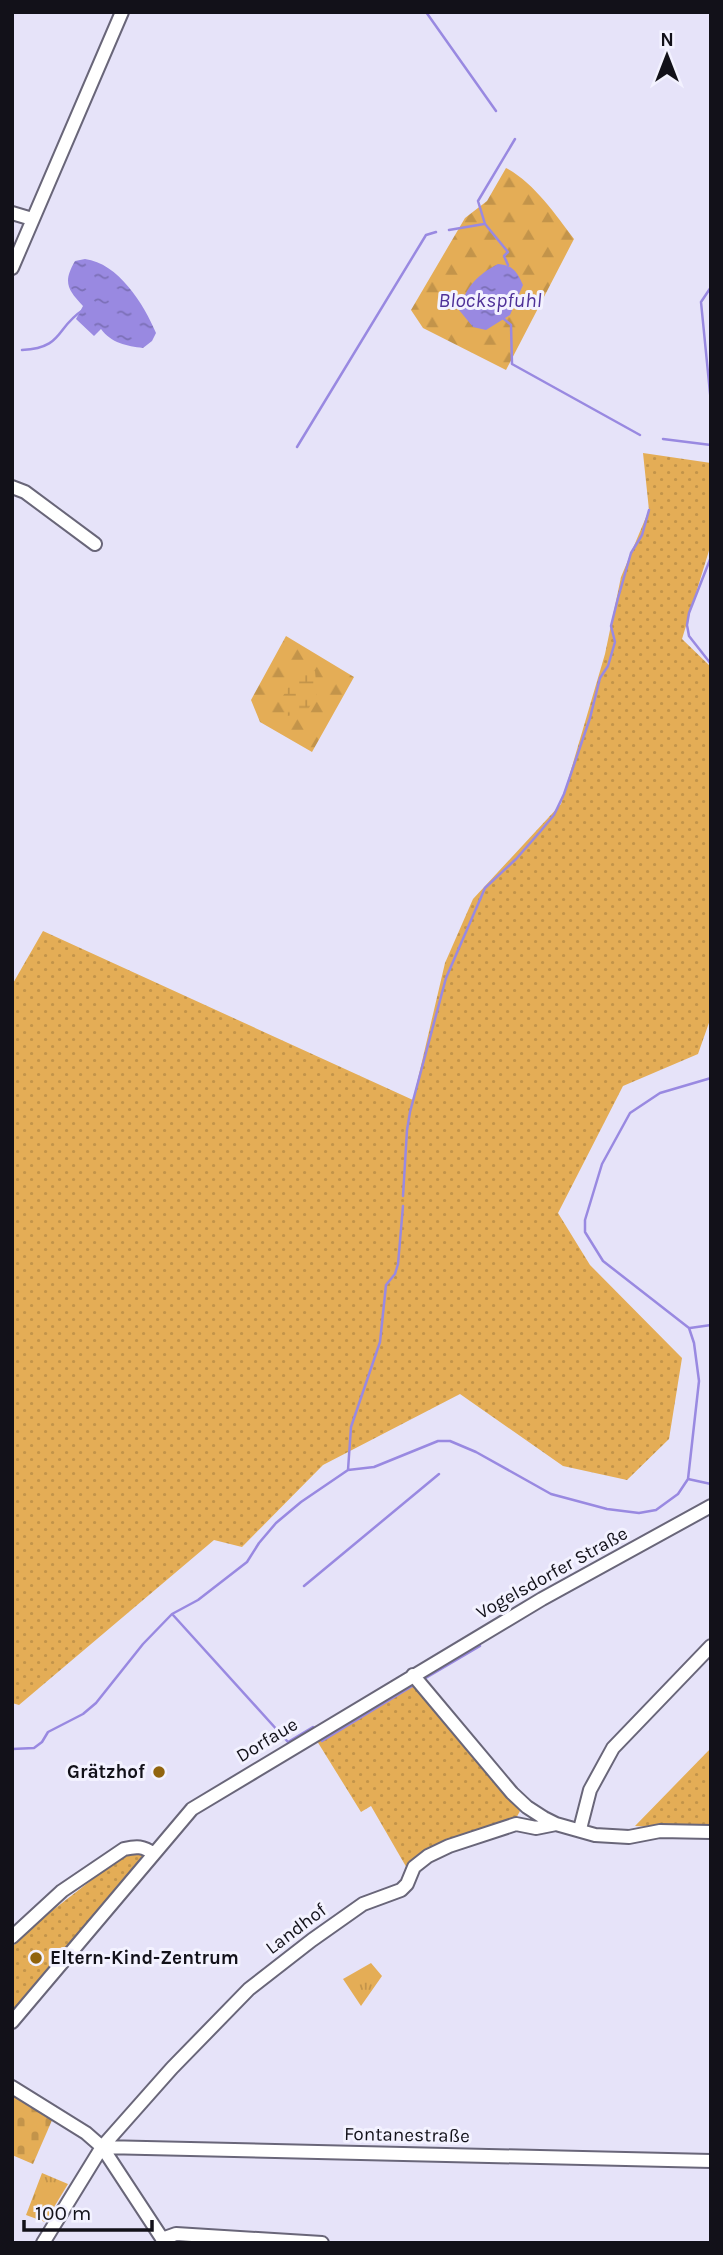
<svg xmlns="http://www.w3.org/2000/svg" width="723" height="2255" font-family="Karla,sans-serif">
	<defs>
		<pattern id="grass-dots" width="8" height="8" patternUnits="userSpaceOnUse" patternTransform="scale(1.75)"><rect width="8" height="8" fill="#e4ad56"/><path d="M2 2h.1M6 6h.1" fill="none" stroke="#c3944a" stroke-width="1.8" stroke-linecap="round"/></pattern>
		<pattern id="forest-firs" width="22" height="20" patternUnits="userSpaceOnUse" patternTransform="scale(1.75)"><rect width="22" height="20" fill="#e4ad56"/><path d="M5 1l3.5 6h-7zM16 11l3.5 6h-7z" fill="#c3944a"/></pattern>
		<pattern id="wetland-marsh" width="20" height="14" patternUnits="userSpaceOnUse" patternTransform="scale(1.75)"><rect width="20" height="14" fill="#e4ad56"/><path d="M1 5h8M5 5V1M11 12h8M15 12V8" fill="none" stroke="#c3944a"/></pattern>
		<pattern id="cemetery-stones" width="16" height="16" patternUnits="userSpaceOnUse" patternTransform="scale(1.75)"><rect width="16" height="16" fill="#e4ad56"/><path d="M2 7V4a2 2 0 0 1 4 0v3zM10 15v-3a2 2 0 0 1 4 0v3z" fill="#c3944a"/></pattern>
		<pattern id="park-tufts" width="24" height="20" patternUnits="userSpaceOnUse" patternTransform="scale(1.75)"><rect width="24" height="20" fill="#e4ad56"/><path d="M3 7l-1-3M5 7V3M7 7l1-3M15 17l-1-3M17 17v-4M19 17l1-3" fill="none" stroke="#c3944a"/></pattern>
		<pattern id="water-ripples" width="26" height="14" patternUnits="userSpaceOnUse" patternTransform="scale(1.75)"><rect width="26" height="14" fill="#9989e1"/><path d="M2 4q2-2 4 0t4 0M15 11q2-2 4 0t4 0" fill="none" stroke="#7b6fb6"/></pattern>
	</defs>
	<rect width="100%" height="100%" fill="#e6e3f9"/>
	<path fill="url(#grass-dots)" d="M 643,453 L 711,463 L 711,544 L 682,639 L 711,667 L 711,1017 L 698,1054 L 623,1086 L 558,1213 L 590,1265 L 682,1358 L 669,1439 L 627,1480 L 563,1466 L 460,1394 L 323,1465 L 242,1547 L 214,1540 L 19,1705 L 12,1703 L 12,985 L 43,931 L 413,1100 L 445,963 L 473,899 L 561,804 L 605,654 L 621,577 L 649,510 Z
		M 414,1683 L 520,1811 L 513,1824 L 408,1870 L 371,1806 L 361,1812 L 317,1741 Z
		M 711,1748 L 711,1830 L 635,1826 Z
		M 133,1851 L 150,1853 L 12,2016 L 12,1947 L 44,1917 L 125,1854 Z"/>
	<path fill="url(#forest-firs)" d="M 506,168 C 534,183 555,214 574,239 L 506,370 L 423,328 L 411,310 L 465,218 L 487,201 Z
		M 286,636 L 354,677 L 312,752 L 260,722 L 251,700 Z"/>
	<path fill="url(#wetland-marsh)" d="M 315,671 L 317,694 L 306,713 L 287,716 L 283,696 L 296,674 Z"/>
	<path fill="url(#cemetery-stones)" d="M 12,2095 L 53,2118 L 33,2164 L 12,2155 Z"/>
	<path fill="url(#park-tufts)" d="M 371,1963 L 382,1976 L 361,2006 L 343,1979 Z
		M 42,2173 L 68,2184 L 45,2222 L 26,2215 Z"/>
	<path fill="url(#water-ripples)" d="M 85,259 C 118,263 144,304 156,333 L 152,341 L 143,348 C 127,346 111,343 101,329 L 94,336 L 76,319 L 83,306 C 67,289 63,282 75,261 Z
		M 498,264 C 513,265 517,272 523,285 L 510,315 L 486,330 L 473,327 L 459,310 C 466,287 477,275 498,264 Z"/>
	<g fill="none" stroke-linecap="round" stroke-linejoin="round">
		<path stroke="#9989e1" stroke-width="2.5" d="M 426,12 L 496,111
			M 449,230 L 484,224
			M 508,265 L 504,256 L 508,252 L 485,224 L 478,201 L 515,139
			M 711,287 L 701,302 L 711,403
			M 504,319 L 511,325 L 512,364 L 640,435
			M 22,350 C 64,348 55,328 83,310
			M 663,439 L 711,445
			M 297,447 L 426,235 L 436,232
			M 711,557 L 689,613 L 687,625 L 689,636 L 711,664
			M 403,1196 L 407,1130 L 410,1112 L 446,978 L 485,888 L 516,859 L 539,833 L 554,815 L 564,794 L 590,718 L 600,678 L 608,666 L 615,642 L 611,626 L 618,598 L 631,553 L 642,535 L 649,510
			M 690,1328 L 711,1325
			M 348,1470 L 351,1427 L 380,1342 L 386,1285 L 395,1274 L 398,1264 L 403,1206
			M 688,1479 L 711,1484
			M 304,1586 L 439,1474
			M 173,1615 L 288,1742 L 313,1727
			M 424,1679 L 480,1646
			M 322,1741 L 414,1685
			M 12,1749 L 34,1748 L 42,1742 L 48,1732 L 83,1714 L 96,1703 L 143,1644 L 172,1614 L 198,1600 L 247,1562 L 259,1543 L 276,1523 L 301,1502 L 348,1470 L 374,1467 L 438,1441 L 450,1441 L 476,1452 L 551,1494 L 607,1509 L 639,1513 L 656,1510 L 678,1494 L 688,1479 L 699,1381 L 694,1343 L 689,1328 L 603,1261 L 585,1232 L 585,1220 L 602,1164 L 630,1113 L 660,1093 L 711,1078"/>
		<defs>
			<path id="minor" d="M 12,213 L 32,219
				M 12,268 L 122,12
				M 12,487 L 25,492 L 95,544
				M 413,1675 L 512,1793 L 527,1807 L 544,1818 L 556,1824 L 595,1835 L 629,1837 L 660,1831 L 711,1832
				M 580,1829 L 590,1790 L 613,1748 L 711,1646
				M 12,1937 L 62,1891 L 124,1849 C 137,1846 143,1846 154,1854
				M 12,2022 L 192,1809 L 542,1599 L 711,1506
				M 12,2087 L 86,2133 L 102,2147 L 165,2243
				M 102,2147 L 711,2161
				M 162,2239 L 176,2234 L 322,2243
				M 43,2243 L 102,2147 L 172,2068 L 249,1989 L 312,1940 L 363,1904 L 401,1890 L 407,1884 L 414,1867 L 428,1856 L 449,1846 L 516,1824 L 536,1828 L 556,1824"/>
		</defs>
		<use href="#minor" stroke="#696679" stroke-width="16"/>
		<use href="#minor" stroke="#fff" stroke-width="12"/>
	</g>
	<g fill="#91640e" stroke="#f3f2ff" stroke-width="2.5">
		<circle cx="159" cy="1772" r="7"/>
		<circle cx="36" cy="1958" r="7"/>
	</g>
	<g text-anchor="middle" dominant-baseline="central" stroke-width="6" stroke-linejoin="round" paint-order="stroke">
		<g font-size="19" fill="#121119" stroke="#f3f2ff">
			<text transform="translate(552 1573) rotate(-29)">Vogelsdorfer Straße</text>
			<text transform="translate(267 1740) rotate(-31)">Dorfaue</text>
			<text transform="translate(296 1929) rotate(-37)">Landhof</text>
			<text transform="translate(407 2135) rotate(1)">Fontanestraße</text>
		</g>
		<g font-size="19" font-weight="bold" fill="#121119" stroke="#f3f2ff" text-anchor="end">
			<text x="145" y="1772">Grätzhof</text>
			<text x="50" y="1958" text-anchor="start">Eltern-Kind-Zentrum</text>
		</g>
		<g font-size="21" font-style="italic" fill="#4f3198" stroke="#f3f2ff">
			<text x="490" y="300">Blockspfuhl</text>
		</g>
	</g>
	<rect width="723" height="2255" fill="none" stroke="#121119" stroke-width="28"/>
	<g transform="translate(667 56)" stroke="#f3f2ff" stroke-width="5" paint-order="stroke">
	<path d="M0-5L12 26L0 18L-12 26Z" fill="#121119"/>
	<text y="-10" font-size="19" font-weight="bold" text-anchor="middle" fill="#121119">N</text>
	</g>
	<path d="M24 2220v10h128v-10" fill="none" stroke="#121119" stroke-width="3.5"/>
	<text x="35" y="2220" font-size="21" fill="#121119" stroke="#f3f2ff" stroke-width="5" paint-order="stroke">100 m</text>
</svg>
